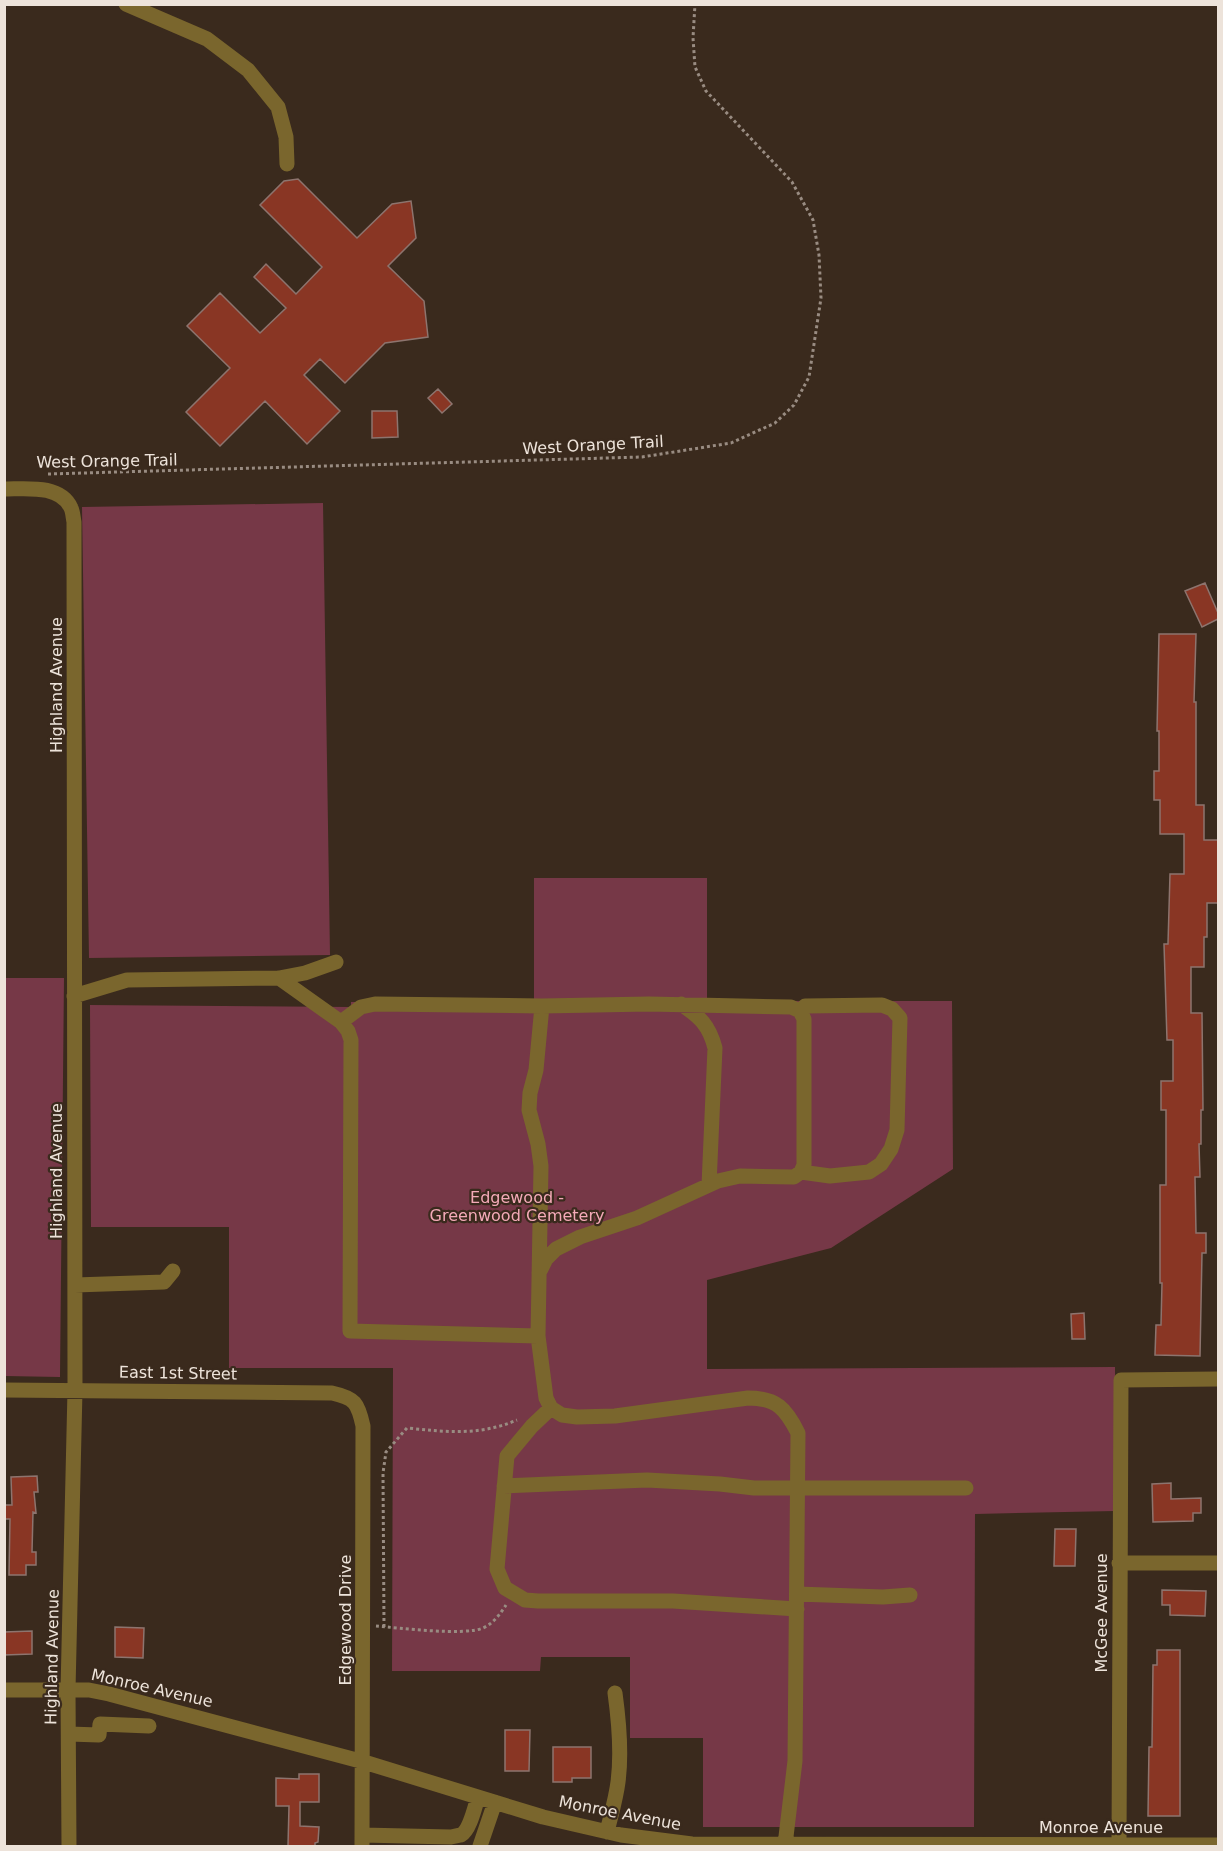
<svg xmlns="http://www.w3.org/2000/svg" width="1223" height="1851" font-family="'DejaVu Sans',sans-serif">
	<rect width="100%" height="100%" fill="#3a2a1d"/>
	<path fill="#763847" d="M 323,503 L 330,955 L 89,958 L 82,507 Z
		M 534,878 L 707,878 L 707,1001 L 952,1001 L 953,1169 L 831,1248 L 707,1280 L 707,1369 L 1115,1367 L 1115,1511 L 975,1514 L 974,1827 L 703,1827 L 703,1738 L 630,1738 L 630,1657 L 541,1657 L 540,1671 L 392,1671 L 393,1368 L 229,1368 L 229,1227 L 91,1227 L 90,1005 L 351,1007 L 351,1002 L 534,1002 Z
		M 5,978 L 64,978 L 60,1377 L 5,1376 Z"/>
	<path fill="#893624" stroke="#8d746e" stroke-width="1.5" d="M 298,179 L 357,238 L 392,204 L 411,201 L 416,238 L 388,266 L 424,301 L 428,337 L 385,343 L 345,383 L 320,359 L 304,375 L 340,411 L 307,444 L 265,401 L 220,446 L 186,412 L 230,368 L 187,326 L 220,293 L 260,333 L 286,308 L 254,277 L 266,264 L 296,294 L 322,267 L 260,205 L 284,181 Z
		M 438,389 L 452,404 L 442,413 L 428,398 Z
		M 372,411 L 397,411 L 398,437 L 372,438 Z
		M 1205,583 L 1218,613 L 1218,619 L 1202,627 L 1185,591 Z
		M 1159,634 L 1196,634 L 1194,702 L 1196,702 L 1196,805 L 1204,805 L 1204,840 L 1218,840 L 1218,903 L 1207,903 L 1207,937 L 1204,937 L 1204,967 L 1191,967 L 1191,1013 L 1202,1013 L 1203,1110 L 1201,1110 L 1201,1144 L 1199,1144 L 1200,1177 L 1195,1177 L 1196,1233 L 1206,1233 L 1206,1253 L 1202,1253 L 1200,1356 L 1155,1355 L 1156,1325 L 1161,1325 L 1162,1283 L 1160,1283 L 1160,1185 L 1166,1185 L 1166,1110 L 1161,1110 L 1161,1081 L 1173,1081 L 1173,1040 L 1167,1040 L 1164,944 L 1168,944 L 1170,874 L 1184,874 L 1184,834 L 1160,834 L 1160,800 L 1154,800 L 1154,771 L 1159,771 L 1159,731 L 1157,731 Z
		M 1084,1313 L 1085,1339 L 1072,1339 L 1071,1314 Z
		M 37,1476 L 38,1492 L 34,1492 L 36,1513 L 33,1512 L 32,1552 L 36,1552 L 36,1565 L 26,1565 L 26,1575 L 9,1575 L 10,1519 L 4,1519 L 4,1505 L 12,1505 L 11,1477 Z
		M 1171,1483 L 1171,1499 L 1201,1498 L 1201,1513 L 1193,1513 L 1193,1521 L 1153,1522 L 1152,1484 Z
		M 1055,1529 L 1076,1529 L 1075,1566 L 1054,1566 Z
		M 1162,1590 L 1206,1591 L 1205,1616 L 1170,1615 L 1170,1605 L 1162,1605 Z
		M 115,1627 L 144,1628 L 143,1658 L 115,1657 Z
		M 32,1631 L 32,1654 L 4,1655 L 4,1632 Z
		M 1157,1650 L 1180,1650 L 1180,1816 L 1148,1816 L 1149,1747 L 1152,1747 L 1153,1665 L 1157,1665 Z
		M 505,1730 L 530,1730 L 529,1771 L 505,1771 Z
		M 553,1747 L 591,1747 L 591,1778 L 572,1778 L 572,1782 L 553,1782 Z
		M 299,1774 L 319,1774 L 319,1802 L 300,1802 L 300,1826 L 319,1827 L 318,1842 L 315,1843 L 315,1846 L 288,1846 L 289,1806 L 276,1806 L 276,1778 L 299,1779 Z"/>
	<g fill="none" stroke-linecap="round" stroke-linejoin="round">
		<path stroke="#998c82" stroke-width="3" stroke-dasharray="3 3" stroke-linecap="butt" d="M 48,474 L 642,457 L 731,443 L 775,423 L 794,405 L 809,377 L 821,298 L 819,255 L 813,220 L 792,182 L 706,91 L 695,67 L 693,38 L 695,4
			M 376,1626 C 400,1628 464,1636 483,1628 C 494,1623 500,1614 506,1605
			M 384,1627 L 383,1473 L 386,1452 L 407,1428 C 447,1432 479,1436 517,1420"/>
		<path stroke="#7a662d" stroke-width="15" d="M 126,4 L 207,39 L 248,70 L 278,107 L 286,137 L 287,164
			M 4,489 C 26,489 60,484 71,508 C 73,512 73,518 74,522 L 75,1390 L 68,1690 L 69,1846
			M 279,978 L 341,1022 L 348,1031 L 351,1040 L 350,1331 L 538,1336
			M 74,996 L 127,980 L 279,978 L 305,973 L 336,962
			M 681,1004 C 700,1017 709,1025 715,1048 L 709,1185
			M 542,1006 L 536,1070 L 530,1093 L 529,1110 L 538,1144 L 541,1166 L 538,1336 L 546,1398 L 551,1408 L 562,1415 L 577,1417 L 615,1416 L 748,1398 C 777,1398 786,1409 798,1433 L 795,1761 L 785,1845
			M 800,1011 L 805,1006 L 882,1005 L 892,1009 L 900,1018 L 897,1130 L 891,1149 L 881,1164 L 869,1172 L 830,1176 L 801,1172
			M 341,1022 L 361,1007 L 375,1004 L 542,1006 L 649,1004 L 791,1007 L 800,1011 L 804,1019 L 804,1165 L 801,1172 L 794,1177 L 740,1176 L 718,1181 L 637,1218 L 580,1237 L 556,1249 L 546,1259 L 539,1273
			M 75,1285 L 164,1282 L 173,1271
			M 4,1390 L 332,1393 C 355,1398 358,1403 363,1426 L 362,1846
			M 551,1408 L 532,1426 L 507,1456 L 497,1569 L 505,1588 L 525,1600 L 538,1601 L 673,1601 L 797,1609
			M 504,1486 L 647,1480 L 720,1484 L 754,1488 L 966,1488
			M 1119,1563 L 1218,1563
			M 797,1594 L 883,1597 L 910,1595
			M 4,1690 L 89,1690 L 109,1694 L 364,1762 L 543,1817 L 621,1835 L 692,1844 L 1218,1845
			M 69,1734 L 99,1735 L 100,1724 L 149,1726
			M 607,1832 C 611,1815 616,1798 618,1782 C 622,1752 619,1722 615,1693
			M 362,1835 L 451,1837 C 451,1837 460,1835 461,1835 C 470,1830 475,1806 478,1797
			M 480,1846 L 495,1802
			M 1119,1846 L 1121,1380 L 1218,1379"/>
	</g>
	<g text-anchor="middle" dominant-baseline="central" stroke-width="4.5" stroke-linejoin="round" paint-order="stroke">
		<g font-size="16" fill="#ede3da" stroke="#3a2a1d">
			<text transform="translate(593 445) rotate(-3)">West Orange Trail</text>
			<text transform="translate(107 461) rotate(-1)">West Orange Trail</text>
			<text transform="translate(56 685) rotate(-90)">Highland Avenue</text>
			<text transform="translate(56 1171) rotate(-90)">Highland Avenue</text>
			<text transform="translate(178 1373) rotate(1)">East 1st Street</text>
			<text transform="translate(1101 1613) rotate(-90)">McGee Avenue</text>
			<text transform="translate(345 1620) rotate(-90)">Edgewood Drive</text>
			<text transform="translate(52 1657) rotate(-89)">Highland Avenue</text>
			<text transform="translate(152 1688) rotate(13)">Monroe Avenue</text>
			<text transform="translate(620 1813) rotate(11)">Monroe Avenue</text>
			<text x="1101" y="1827">Monroe Avenue</text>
		</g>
		<g font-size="16" fill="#f4aab8" stroke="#3a2a1d">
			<text x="517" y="1197">Edgewood -<tspan x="517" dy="18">Greenwood Cemetery</tspan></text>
		</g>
	</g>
	<rect width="1223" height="1851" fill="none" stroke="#ede3da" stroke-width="12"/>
</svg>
